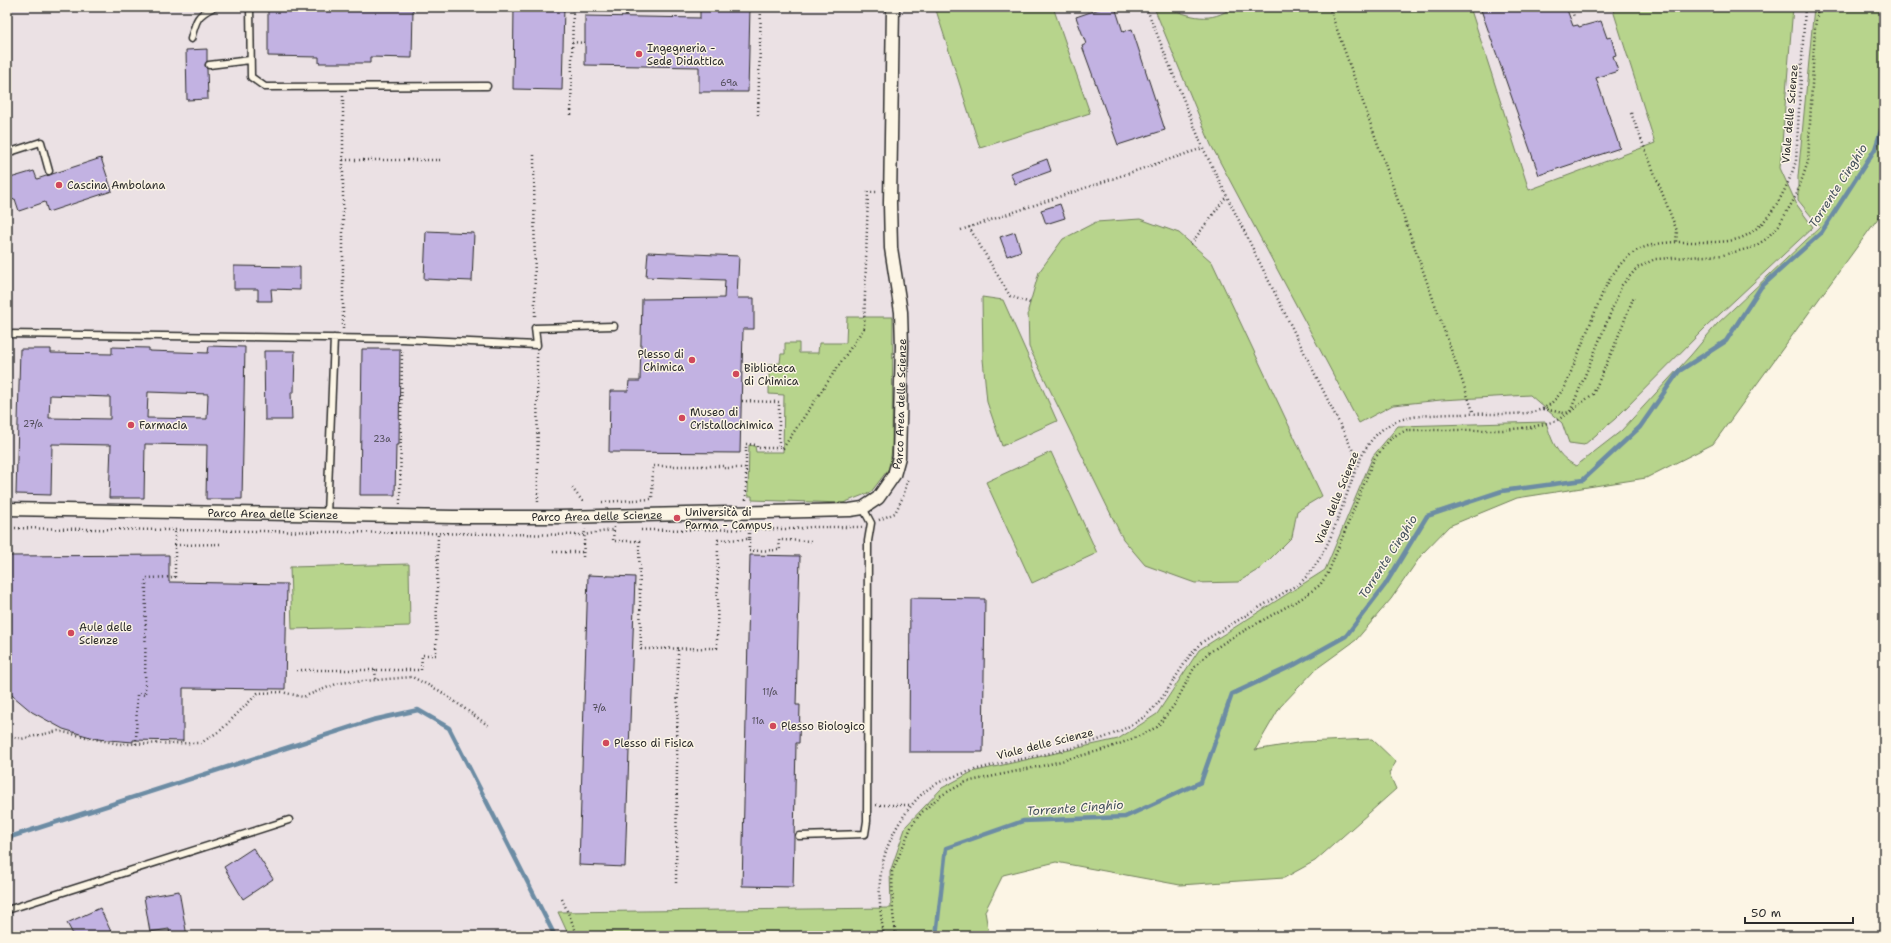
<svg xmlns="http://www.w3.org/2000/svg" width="1891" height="943" font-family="'Shantell Sans',sans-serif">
	<rect width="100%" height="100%" fill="#fcf5e5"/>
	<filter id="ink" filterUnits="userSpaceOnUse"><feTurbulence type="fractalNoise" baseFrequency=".025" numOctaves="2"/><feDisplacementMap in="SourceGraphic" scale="8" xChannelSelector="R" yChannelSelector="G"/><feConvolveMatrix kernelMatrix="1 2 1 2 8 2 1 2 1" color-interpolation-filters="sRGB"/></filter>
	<g filter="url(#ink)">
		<path fill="#ebe1e4" d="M 7,7 L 1814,7 L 1798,177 L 1798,200 L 1820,226 L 1717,324 L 1691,355 L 1621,431 L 1576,467 L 1563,459 L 1554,447 L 1545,422 L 1510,424 L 1373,456 L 1325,570 L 1199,650 L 1157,714 L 1118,739 L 972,772 L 890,872 L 891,908 L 559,912 L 569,936 L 7,936 Z"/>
		<path fill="#b7d48c" stroke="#71805c" d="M 935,7 L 1053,7 L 1090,113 L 980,148 Z
			M 1166,7 C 1191,17 1210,24 1233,7 L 1470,7 L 1529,190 L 1655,143 L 1612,7 L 1793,7 L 1780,168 L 1797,205 L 1813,227 L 1706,327 L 1615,419 L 1584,445 L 1569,443 L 1562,423 L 1530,395 L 1441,400 L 1393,405 L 1359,423 L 1211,145 L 1155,10 Z
			M 1814,7 L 1884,7 L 1884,210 L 1713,444 L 1646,478 L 1517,498 L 1449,526 L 1422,554 L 1391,599 L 1356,640 L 1316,669 L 1280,707 L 1255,750 L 1303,742 L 1372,739 L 1396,762 L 1389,773 L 1396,789 L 1315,861 L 1284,878 L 1180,885 L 1056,862 L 1003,875 L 985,911 L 989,936 L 569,936 L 558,912 L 891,908 L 890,872 L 906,826 L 942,788 L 972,772 L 1118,739 L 1157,714 L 1199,650 L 1325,570 L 1373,456 L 1398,426 L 1546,422 C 1552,442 1557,456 1576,466 L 1621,431 L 1691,355 L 1717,324 L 1820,227 L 1798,200 L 1798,177 Z
			M 1140,219 L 1179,233 L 1212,262 L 1322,496 L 1297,511 L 1292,537 L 1261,568 L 1238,582 L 1195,583 L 1145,565 L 1123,539 L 1029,347 L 1028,310 L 1039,272 L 1063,239 L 1096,222 Z
			M 982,297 L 1003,300 L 1057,421 L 1002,446 L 987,402 L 983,359 Z
			M 847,317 L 893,317 L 892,447 L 890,467 L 871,492 L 843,503 L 752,500 L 752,496 L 748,496 L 749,445 L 755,446 L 756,452 L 783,452 L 784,395 L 769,394 L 769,364 L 780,363 L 781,354 L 785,354 L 785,343 L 799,343 L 799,353 L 818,353 L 819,343 L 846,343 Z
			M 1051,452 L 1097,553 L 1032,583 L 986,482 Z
			M 409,564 L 410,626 L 292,629 L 290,567 Z"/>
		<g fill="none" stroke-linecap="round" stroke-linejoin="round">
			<path stroke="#6c8ca4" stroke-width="4.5" d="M 7,838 L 373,720 L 418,710 L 449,728 L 555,936
				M 936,936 L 946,848 L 1023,821 L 1125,817 L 1201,782 L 1232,694 L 1294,665 L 1346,636 L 1385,585 L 1427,516 L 1502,491 L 1583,480 L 1640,427 L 1679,371 L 1726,341 L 1761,287 L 1821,233 L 1875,149 L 1884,122"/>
		</g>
		<path fill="#c2b2e2" stroke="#2b2b2b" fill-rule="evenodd" d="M 268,7 L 413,9 L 412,58 L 370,57 L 370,63 L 319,63 L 319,57 L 268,56 Z
			M 514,7 L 564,7 L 562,90 L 513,89 Z
			M 700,7 L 750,7 L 748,92 L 699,92 L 699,67 L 585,65 L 585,16 L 700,18 Z
			M 1105,7 L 1115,7 L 1123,32 L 1132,29 L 1165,130 L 1118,145 L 1082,46 L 1086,44 L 1076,17 Z
			M 1480,7 L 1566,7 L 1573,26 L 1578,25 L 1579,27 L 1601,21 L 1607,38 L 1611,37 L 1616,55 L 1613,56 L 1618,71 L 1596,78 L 1620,148 L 1539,175 Z
			M 207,49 L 207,61 L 205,65 L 207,69 L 208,99 L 187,100 L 186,50 Z
			M 101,158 L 112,191 L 48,212 L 45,202 L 19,211 L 15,199 L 7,202 L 7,179 L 34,171 L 37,179 Z
			M 1047,159 L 1051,171 L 1015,184 L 1010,173 Z
			M 1060,204 L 1065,218 L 1046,224 L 1041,210 Z
			M 426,231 L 474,233 L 472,281 L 424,279 Z
			M 1015,232 L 1021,251 L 1007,256 L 1000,237 Z
			M 648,252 L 739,256 L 737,298 L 754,298 L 754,329 L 743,329 L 740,453 L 609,452 L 610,391 L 628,391 L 629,381 L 640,381 L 642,299 L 724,298 L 725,280 L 646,277 Z
			M 234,266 L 300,267 L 300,290 L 271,289 L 272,301 L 258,301 L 258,289 L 234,289 Z
			M 209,346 L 245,347 L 242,499 L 206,499 L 207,445 L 145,444 L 144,498 L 109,498 L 111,445 L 52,444 L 51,495 L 16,494 L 20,349 L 51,349 L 51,353 L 112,354 L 112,347 L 149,348 L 149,351 L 208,353 ZM 148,392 L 208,394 L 207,419 L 147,418 ZM 50,395 L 110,397 L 110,419 L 49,418 Z
			M 362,349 L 400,349 L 399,445 L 396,445 L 395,495 L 360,495 Z
			M 264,351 L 295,351 L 294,392 L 291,392 L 292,420 L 265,420 Z
			M 169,555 L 169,582 L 287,584 L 285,689 L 183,688 L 183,741 L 133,740 L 133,742 L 97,739 L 63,729 L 32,712 L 7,691 L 7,556 Z
			M 750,555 L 800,556 L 796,705 L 800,705 L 799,743 L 796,743 L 793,887 L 742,886 Z
			M 588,575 L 635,577 L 625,867 L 579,865 Z
			M 910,598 L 985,599 L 983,752 L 909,752 Z
			M 253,848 L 273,879 L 243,899 L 224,867 Z
			M 179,891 L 187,936 L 170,936 L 169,929 L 150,932 L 144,897 Z
			M 100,908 L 113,936 L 74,936 L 67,923 Z"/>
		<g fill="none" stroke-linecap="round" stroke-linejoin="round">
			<defs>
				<path id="lane" d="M 250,7 L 251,77 L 265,87 L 487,86
					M 191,39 C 196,20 197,15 214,7
					M 209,65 L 250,60
					M 7,153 L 41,142 L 49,171
					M 7,334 L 402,339 L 537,345 L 535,328 L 614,326
					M 327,515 L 334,338
					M 799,836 L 865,834 L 867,821 L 868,541 L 871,523 L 863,508
					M 7,910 L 289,820"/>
				<g id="street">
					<path id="s1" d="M 7,509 L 453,517 L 561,517 L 850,510 L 863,508 L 878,498 L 894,475 L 899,457 L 902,346 L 901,312 L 891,248 L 890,203 L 893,7"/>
				</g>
			</defs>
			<use href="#lane" stroke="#2b2b2b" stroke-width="9"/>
			<use href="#street" stroke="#2b2b2b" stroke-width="15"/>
			<path stroke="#2b2b2b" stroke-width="2.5" stroke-dasharray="1 3" stroke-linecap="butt" d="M 626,7 L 626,17
				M 1146,7 L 1203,148 L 1358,461
				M 1329,7 L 1474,414
				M 1571,7 L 1574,17
				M 572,42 L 585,43
				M 1631,113 L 1677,231 L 1676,242
				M 571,115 L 573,7
				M 758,115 L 761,7
				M 534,155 L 535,319
				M 343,160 L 446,160
				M 969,227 L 1010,296 L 1030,303
				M 961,230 L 1203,148
				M 1191,244 L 1226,197
				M 343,329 L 343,96
				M 537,353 L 538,504
				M 742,401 L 779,402 L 779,448
				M 1543,409 L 1564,413 L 1570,412 L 1593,394 L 1614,347 L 1634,296
				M 572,488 L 584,503
				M 746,500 L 746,444 L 757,445 L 757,448 L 783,448 L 864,328 L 868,192 L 879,192
				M 602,502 L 652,499 L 653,466 L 723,466 L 723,468 L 746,468
				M 400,504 L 402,349
				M 879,520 L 895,513 L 903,497 L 908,477
				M 614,527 L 613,541 L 639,541 L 641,649 L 717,648 L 718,540 L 749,539 L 749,528
				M 7,528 L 584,535 L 612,530
				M 641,530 L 794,529 L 811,527 L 862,527
				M 749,539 L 749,551 L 780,550 L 779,540 L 812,541
				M 175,545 L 221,544
				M 553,552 L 583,552
				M 583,557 L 585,529
				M 297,670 L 421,670 L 422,655 L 436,655 L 438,533
				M 375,670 L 376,680
				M 7,735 L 21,739 L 58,731 L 119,744 L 201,743 L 221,730 L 258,693 L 282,692 L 303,697 L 339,683 L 412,677 L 440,691 L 489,726
				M 136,744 L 137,694 L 145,695 L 146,578 L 175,577 L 175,529
				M 876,805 L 911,805
				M 676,883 L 678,649
				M 562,899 L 578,936
				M 878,936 L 882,928
				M 884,936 C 877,895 876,863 898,825 C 905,814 912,803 922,794 C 935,782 951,777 968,772 C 1023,755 1087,753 1138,721 C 1165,705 1179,664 1202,642 L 1300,583 C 1323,562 1334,530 1344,502 C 1356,471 1362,438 1394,422 C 1415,412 1477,414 1503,414 C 1515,414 1530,414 1542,409 C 1552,405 1559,395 1565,387 L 1603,292 C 1611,276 1621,259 1638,250 C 1656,241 1678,242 1698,242 C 1713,242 1729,243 1743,237 C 1770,225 1788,187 1796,161 L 1805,7
				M 896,936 L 893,914 L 892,872 L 912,825 L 922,812 L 940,796 L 966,782 L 1046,765 L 1106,749 L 1137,737 L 1157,727 L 1175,704 L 1194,668 L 1207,654 L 1228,640 L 1302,598 L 1320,585 L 1328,573 L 1374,459 L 1392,437 L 1407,430 L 1503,430 L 1532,427 L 1556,421 L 1570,412 L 1622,285 L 1637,268 L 1655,259 L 1723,255 L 1754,247 L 1766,239 L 1779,225 L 1796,196 L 1808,162 L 1815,27 L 1818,7"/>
			<use href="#lane" stroke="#fcf5e5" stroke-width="6"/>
			<use href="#street" stroke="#fcf5e5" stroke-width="12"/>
		</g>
	</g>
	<g fill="#d1495b" stroke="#fcf5e5" stroke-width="1.5">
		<circle cx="639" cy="54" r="4"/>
		<circle cx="59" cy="185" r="4"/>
		<circle cx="692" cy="360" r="4"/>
		<circle cx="736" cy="374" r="4"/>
		<circle cx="682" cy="418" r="4"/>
		<circle cx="131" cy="425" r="4"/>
		<circle cx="677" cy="518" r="4"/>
		<circle cx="71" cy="633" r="4"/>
		<circle cx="773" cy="726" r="4"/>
		<circle cx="606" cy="743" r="4"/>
	</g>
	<g text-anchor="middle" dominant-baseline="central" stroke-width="3" stroke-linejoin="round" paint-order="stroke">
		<g font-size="9" fill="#514d59">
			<text x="729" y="83">69a</text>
			<text x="33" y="424">27/a</text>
			<text x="382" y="439">23a</text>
			<text x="770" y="692">11/a</text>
			<text x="599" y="708">7/a</text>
			<text x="758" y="721">11a</text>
		</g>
		<g font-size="11" fill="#2b2b2b" stroke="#fcf5e5" text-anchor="start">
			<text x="647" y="48">Ingegneria -<tspan x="647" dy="13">Sede Didattica</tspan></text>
			<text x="67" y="185">Cascina Ambolana</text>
			<text x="684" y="354" text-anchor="end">Plesso di<tspan x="684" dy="13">Chimica</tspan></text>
			<text x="744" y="368">Biblioteca<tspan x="744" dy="13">di Chimica</tspan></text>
			<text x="690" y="412">Museo di<tspan x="690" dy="13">Cristallochimica</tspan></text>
			<text x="139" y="425">Farmacia</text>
			<text x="685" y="512">Università di<tspan x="685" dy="13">Parma - Campus</tspan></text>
			<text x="79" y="627">Aule delle<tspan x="79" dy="13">Scienze</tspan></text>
			<text x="781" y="726">Plesso Biologico</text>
			<text x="614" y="743">Plesso di Fisica</text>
		</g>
		<g font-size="11" fill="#2b2b2b" stroke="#fcf5e5">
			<text transform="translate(1790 114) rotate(-85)">Viale delle Scienze</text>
			<text stroke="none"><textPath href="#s1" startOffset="974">Parco Area delle Scienze</textPath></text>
			<text transform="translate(1337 498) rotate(-68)">Viale delle Scienze</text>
			<text stroke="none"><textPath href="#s1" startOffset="266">Parco Area delle Scienze</textPath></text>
			<text stroke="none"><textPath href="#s1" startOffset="590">Parco Area delle Scienze</textPath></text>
			<text transform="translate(1045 744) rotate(-14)">Viale delle Scienze</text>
		</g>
		<g font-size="12" font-style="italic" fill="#46535e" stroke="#fcf5e5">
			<text transform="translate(1838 186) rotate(-57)">Torrente Cinghio</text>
			<text transform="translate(1388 557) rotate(-57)">Torrente Cinghio</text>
			<text transform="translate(1075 808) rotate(-4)">Torrente Cinghio</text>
		</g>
	</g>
	<rect width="1891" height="943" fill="none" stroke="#fcf5e5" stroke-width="24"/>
	<rect x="12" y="12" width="1867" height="919" fill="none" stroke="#2b2b2b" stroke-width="1.5" filter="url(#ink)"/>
	<path d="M1745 917v6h108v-6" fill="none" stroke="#2b2b2b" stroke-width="2"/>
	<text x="1751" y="917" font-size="12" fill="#2b2b2b" stroke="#fcf5e5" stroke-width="3" paint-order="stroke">50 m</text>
</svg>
